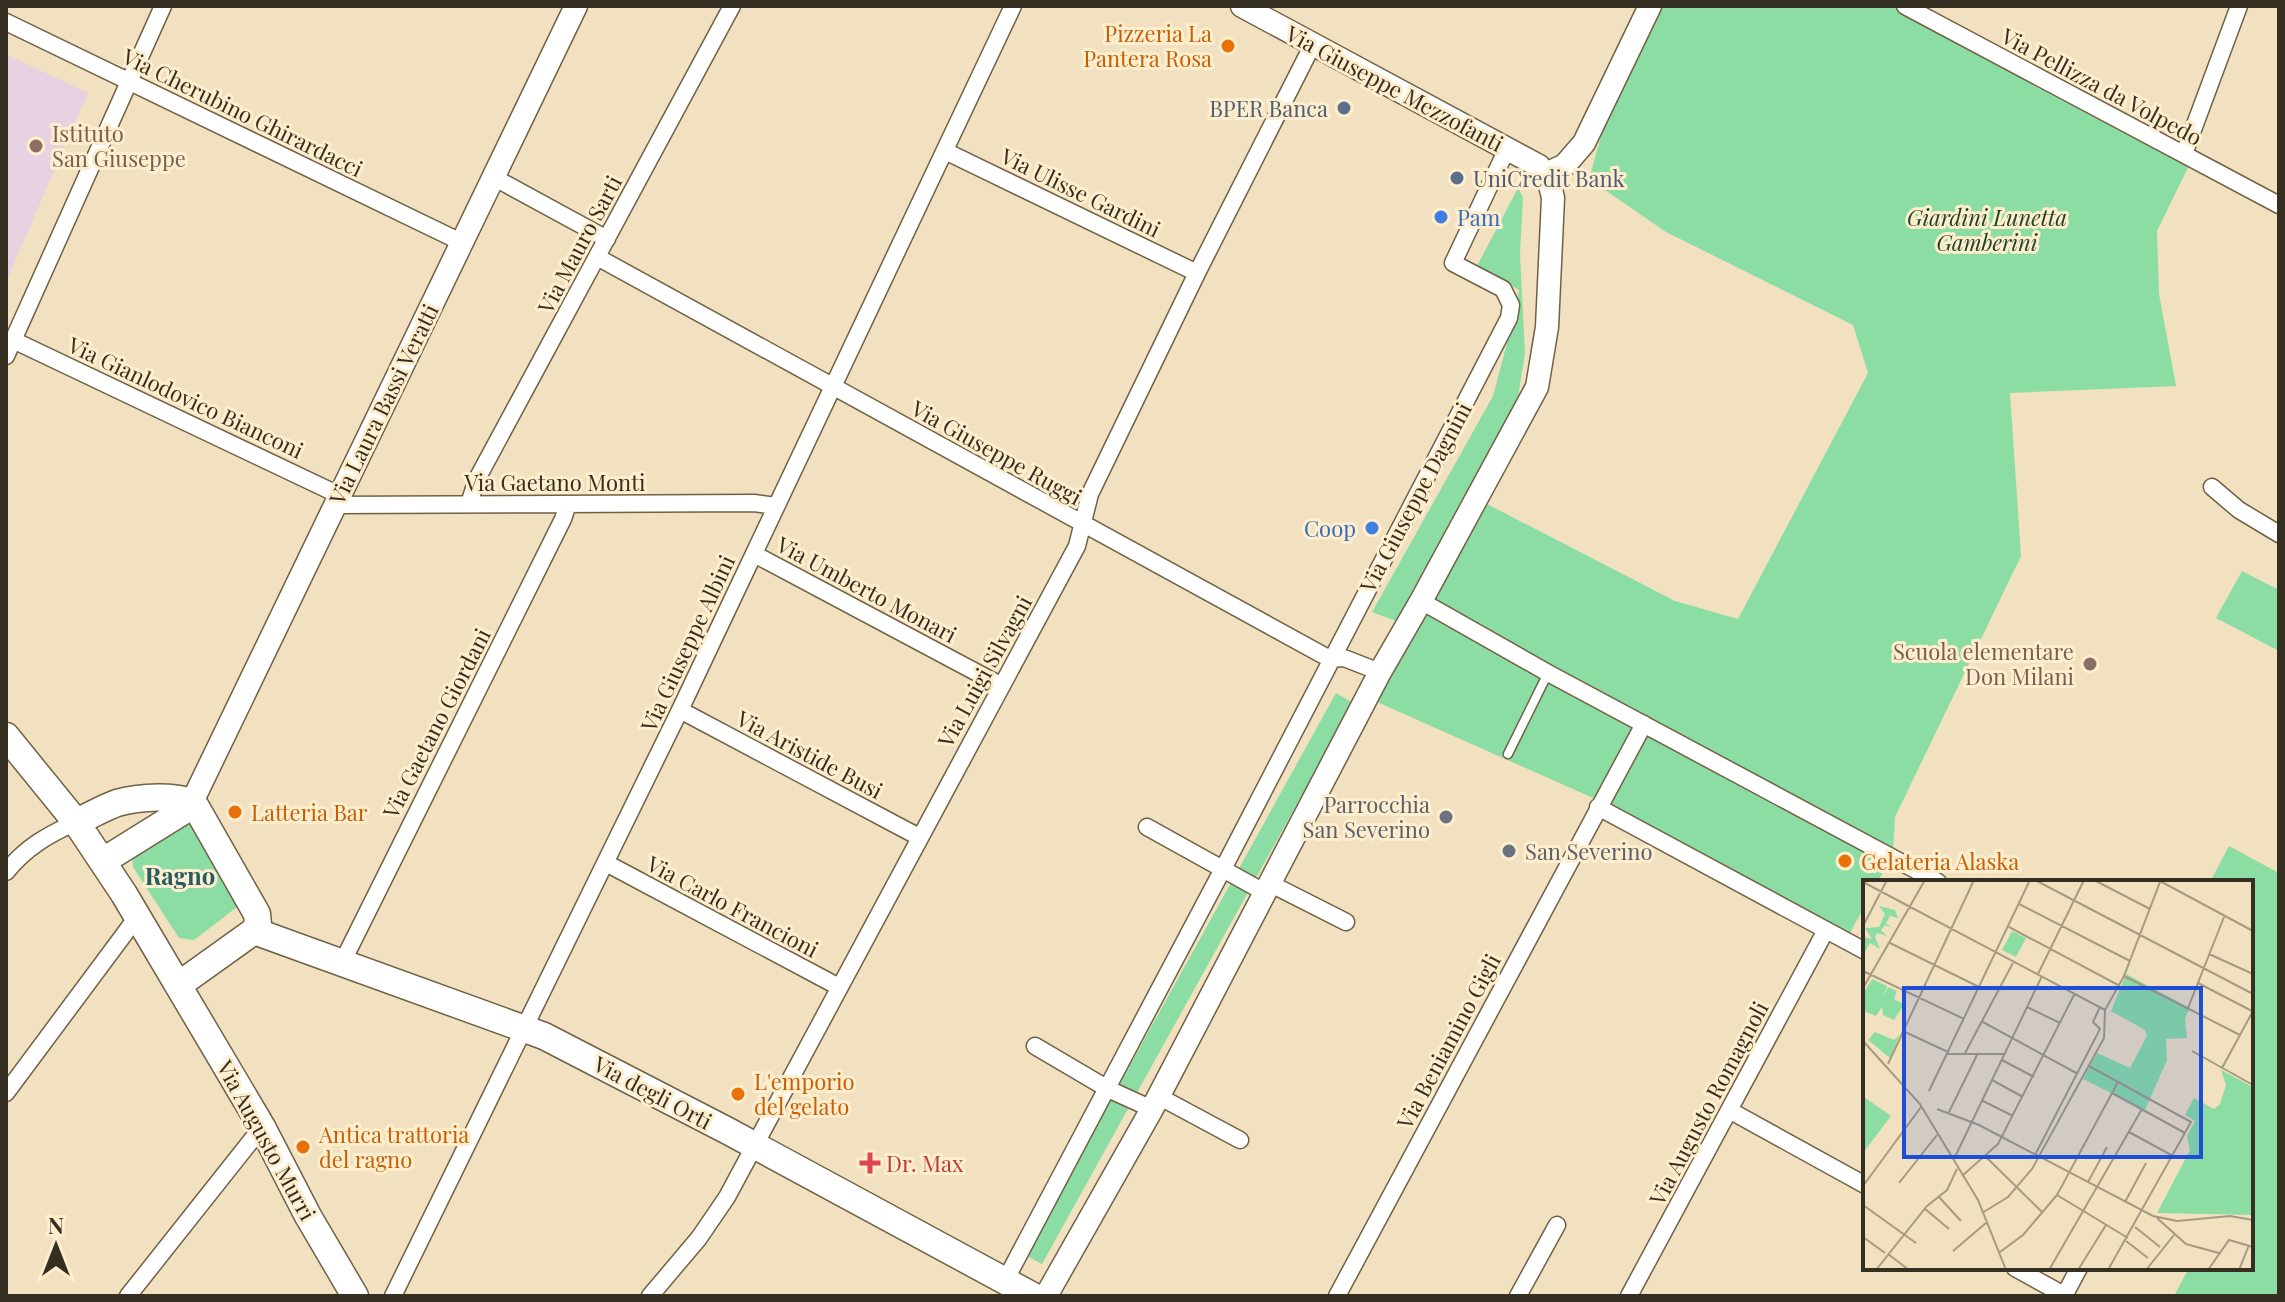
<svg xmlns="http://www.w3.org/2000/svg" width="2285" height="1302" font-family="'Playfair Display',serif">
	<rect width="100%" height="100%" fill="#f1e1c0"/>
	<path fill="#e6d2e1" d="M 6,54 L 88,93 L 6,282 Z"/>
	<path fill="#8cdda4" d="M 1656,6 L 1920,6 L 2195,153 L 2157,231 L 2159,294 L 2176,386 L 2010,393 L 2021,556 L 1895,817 L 1893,852 L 1878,882 L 1865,882 L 1865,905 L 1849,935 L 1593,798 L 1377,702 L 1485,503 L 1675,601 L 1738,619 L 1868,373 L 1853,325 L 1666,232 L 1589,179 L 1610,104 Z
		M 1518,188 L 1523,197 L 1520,254 L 1525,353 L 1518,397 L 1396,621 L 1372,612 L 1493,396 L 1515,313 L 1519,290 L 1477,266 Z
		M 2242,571 L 2279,590 L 2279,651 L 2216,618 Z
		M 1336,693 L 1353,703 L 1042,1264 L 1025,1255 Z
		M 182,824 L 190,824 L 241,904 L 194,940 L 179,938 L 133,867 L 132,857 Z
		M 2229,846 L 2279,873 L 2279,1296 L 2174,1296 L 2189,1268 L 2251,1268 L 2251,882 L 2210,882 Z"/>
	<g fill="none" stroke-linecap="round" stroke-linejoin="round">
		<defs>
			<path id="lane" d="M 1508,754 L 1548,673"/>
			<path id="street" d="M 1905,6 L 2279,205
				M 6,22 L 461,242
				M 945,151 L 1197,273
				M 2184,154 L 2239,6
				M 493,177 L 607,239
				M 597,257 L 1330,659 L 1344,658 L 1380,672
				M 13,340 L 339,495
				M 6,356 L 163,6
				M 2212,487 L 2239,510 L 2279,534
				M 469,504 L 477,479 L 732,6
				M 334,505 L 754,503 L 776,506
				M 754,554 L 1002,686
				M 1421,601 L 1548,673 L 1938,882
				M 680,710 L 919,837
				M 1598,807 L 1865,951
				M 1147,827 L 1264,892
				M 606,863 L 839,987
				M 6,872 C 26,847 48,835 76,822
				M 1269,883 L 1346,922
				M 342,963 L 563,519 L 568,504
				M 1035,1046 L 1108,1089 L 1152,1109
				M 6,1093 L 137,917
				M 1158,1096 L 1240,1140
				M 1729,1110 L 1865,1185
				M 2015,1268 L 2064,1295
				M 1005,1281 L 1224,867 L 1509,318 L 1511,305 L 1503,289 L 1453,263 L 1507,149
				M 128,1296 L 262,1127
				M 393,1296 L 680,710 L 1013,6
				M 650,1296 L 699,1238 L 727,1197 L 1077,546 L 1090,494 L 1197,273 L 1313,44
				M 1337,1296 L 1644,724
				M 1518,1296 L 1557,1225
				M 1629,1296 L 1826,930
				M 2064,1296 L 2079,1268"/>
			<path id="secondary" d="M 1546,174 L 1565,165 L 1584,143 L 1650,6
				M 192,802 L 576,6
				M 1046,1296 L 1152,1109 L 1380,672 L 1421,601 L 1537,387 L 1547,327 L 1553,198 L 1550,185 L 1539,166 L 1242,6"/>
			<path id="primary" d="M 6,736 L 76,822 L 124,894 L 262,1127 L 308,1216 L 355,1296
				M 76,822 C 90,816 103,808 117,803 C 134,798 184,792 196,807 L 257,914 L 258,924 L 254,931 L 180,984
				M 103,861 L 185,810 L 192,802
				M 254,931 L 544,1036 L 728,1131 L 1033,1296"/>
		</defs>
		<use href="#lane" stroke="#706144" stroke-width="11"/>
		<use href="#street" stroke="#706144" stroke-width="19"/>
		<use href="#secondary" stroke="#706144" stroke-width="25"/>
		<use href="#primary" stroke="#706144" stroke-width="29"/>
		<use href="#lane" stroke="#fff" stroke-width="8"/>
		<use href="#street" stroke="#fff" stroke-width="16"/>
		<use href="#secondary" stroke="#fff" stroke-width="22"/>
		<use href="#primary" stroke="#fff" stroke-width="26"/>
	</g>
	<g fill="#e8710a" stroke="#ffeecd" stroke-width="3">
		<circle cx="1228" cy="46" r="8"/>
		<circle cx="235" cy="812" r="8"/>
		<circle cx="1845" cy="861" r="8"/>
		<circle cx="738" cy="1094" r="8"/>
		<circle cx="303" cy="1147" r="8"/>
	</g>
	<g fill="#5c6f8a" stroke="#ffeecd" stroke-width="3">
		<circle cx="1344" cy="108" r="8"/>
		<circle cx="1457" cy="178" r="8"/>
	</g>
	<g fill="#8d6e63" stroke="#ffeecd" stroke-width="3">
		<circle cx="36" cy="146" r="8"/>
		<circle cx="2090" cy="664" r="8"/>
	</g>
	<g fill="#3f7fe0" stroke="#ffeecd" stroke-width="3">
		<circle cx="1441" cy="217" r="8"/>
		<circle cx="1372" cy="528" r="8"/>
	</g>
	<g fill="#6b7280" stroke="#ffeecd" stroke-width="3">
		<circle cx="1446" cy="817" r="8"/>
		<circle cx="1509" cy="851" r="8"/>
	</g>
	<path fill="#e0444e" stroke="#ffeecd" stroke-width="3" d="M866 1151h8v8h8v8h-8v8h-8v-8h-8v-8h8z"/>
	<g text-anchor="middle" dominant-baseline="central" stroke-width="6" stroke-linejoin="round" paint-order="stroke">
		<g font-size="22" fill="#c56008" stroke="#ffeecd" text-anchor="start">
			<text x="1212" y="33" text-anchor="end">Pizzeria La<tspan x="1212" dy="25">Pantera Rosa</tspan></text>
			<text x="251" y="812">Latteria Bar</text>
			<text x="1861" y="861">Gelateria Alaska</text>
			<text x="754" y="1081">L'emporio<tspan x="754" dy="25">del gelato</tspan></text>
			<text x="319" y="1134">Antica trattoria<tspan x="319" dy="25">del ragno</tspan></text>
		</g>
		<g font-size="22" fill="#352f22" stroke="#ffeecd">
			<text transform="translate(2102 86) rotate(28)">Via Pellizza da Volpedo</text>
			<text transform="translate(1395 88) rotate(28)">Via Giuseppe Mezzofanti</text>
			<text transform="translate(243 112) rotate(26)">Via Cherubino Ghirardacci</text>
			<text transform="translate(1081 192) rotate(26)">Via Ulisse Gardini</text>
			<text transform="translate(579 244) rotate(-62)">Via Mauro Sarti</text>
			<text transform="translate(186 397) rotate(25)">Via Gianlodovico Bianconi</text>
			<text transform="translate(383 404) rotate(-64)">Via Laura Bassi Veratti</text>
			<text transform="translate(997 452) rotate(29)">Via Giuseppe Ruggi</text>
			<text x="555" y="482">Via Gaetano Monti</text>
			<text transform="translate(1415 497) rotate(-62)">Via Giuseppe Dagnini</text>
			<text transform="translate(867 589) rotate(28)">Via Umberto Monari</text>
			<text transform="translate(687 643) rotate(-65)">Via Giuseppe Albini</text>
			<text transform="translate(984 671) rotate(-61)">Via Luigi Silvagni</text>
			<text transform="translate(436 723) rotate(-63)">Via Gaetano Giordani</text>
			<text transform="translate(810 754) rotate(28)">Via Aristide Busi</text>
			<text transform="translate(733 906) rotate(28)">Via Carlo Francioni</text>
			<text transform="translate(1448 1041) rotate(-62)">Via Beniamino Gigli</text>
			<text transform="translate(653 1092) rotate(28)">Via degli Orti</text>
			<text transform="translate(1708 1103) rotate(-62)">Via Augusto Romagnoli</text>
			<text transform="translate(267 1140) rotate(61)">Via Augusto Murri</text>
		</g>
		<g font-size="22" fill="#4e5e75" stroke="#ffeecd" text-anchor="end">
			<text x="1328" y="108">BPER Banca</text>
			<text x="1473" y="178" text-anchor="start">UniCredit Bank</text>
		</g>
		<g font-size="22" fill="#785e54" stroke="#ffeecd" text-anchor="start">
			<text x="52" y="133">Istituto<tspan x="52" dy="25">San Giuseppe</tspan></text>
			<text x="2074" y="651" text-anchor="end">Scuola elementare<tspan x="2074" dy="25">Don Milani</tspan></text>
		</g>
		<g font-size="22" fill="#366cbe" stroke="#ffeecd" text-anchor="start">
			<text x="1457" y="217">Pam</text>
			<text x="1356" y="528" text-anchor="end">Coop</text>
		</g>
		<g font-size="22" font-style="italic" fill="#1d4229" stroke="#ffeecd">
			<text x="1987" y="217">Giardini Lunetta<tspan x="1987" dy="25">Gamberini</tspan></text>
		</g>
		<g font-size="22" fill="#5b616d" stroke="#ffeecd" text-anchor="end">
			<text x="1430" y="804">Parrocchia<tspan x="1430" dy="25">San Severino</tspan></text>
			<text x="1525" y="851" text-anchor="start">San Severino</text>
		</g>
		<g font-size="22" fill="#be3a42" stroke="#ffeecd" text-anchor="start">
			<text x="886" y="1163">Dr. Max</text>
		</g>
		<g font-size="24" font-weight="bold" fill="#235d63" stroke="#ffeecd">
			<text x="180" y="875">Ragno</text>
		</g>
	</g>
	<g transform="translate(1863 880)">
		<rect width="390" height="390" fill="#f1e1c0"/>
		<path d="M 16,26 L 32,30 L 35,38 L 27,36 L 23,43 L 29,48 L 22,45 L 18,50 L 24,56 L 14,53 L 12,57 L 17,69 L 7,63 L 0,75 L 0,57 L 9,59 L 2,48 L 16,47 L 22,34 ZM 149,51 L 163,58 L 153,77 L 139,70 ZM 263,94 L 327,128 L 322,138 L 324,158 L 303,159 L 304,180 L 282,230 L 220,199 L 234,173 L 267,188 L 284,156 L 282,150 L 248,131 ZM 9,99 L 24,106 L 20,117 L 25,107 L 34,111 L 31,119 L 41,124 L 31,140 L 20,135 L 19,127 L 13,136 L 0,131 L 0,114 ZM 12,152 L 31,160 L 37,154 L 27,178 L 5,160 ZM 358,190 L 390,207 L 390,335 L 294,333 L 327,270 L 324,256 L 332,241 L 322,235 L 331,218 L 351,229 L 357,224 L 363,205 ZM 1,217 L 28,236 L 0,273 L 0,218 Z" fill="#8cdda4"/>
		<path fill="none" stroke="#a69a81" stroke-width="2" d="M 172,0 L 390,114M 231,0 L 287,29M 295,0 L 390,51M 0,2 L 242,130M 156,24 L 267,81M 0,46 L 24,0M 146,47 L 257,106M 27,63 L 116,107M 346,74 L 390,94M 0,91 L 101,139M 175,94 L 221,0M 261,96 L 377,155M 335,103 L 389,131M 0,108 L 62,0M 164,127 L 197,143M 325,128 L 361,37M 242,130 L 261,96 L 297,2M 118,141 L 215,194M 42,152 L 85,172M 0,161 L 57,224 L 115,320 L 143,390M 329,171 L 390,205M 102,173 L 151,81M 84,174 L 142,174M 139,180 L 171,197M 25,184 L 111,0M 226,186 L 328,242 L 245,390M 359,188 L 390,131M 129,200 L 160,217M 66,211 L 167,0M 249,213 L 322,253M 120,221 L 150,236M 74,229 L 116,245 L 290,336 L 314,341 L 367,336 L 390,340M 86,232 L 115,173M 266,252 L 310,276M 172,275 L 237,149 L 230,142 L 237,127M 124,278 L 179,332M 91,279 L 179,96M 99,296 L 135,264 L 212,113M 225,302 L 244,267M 36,303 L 74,255M 0,306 L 58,227M 194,315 L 265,358M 76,317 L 98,341M 262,322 L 283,283M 0,325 L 53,363M 61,328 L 86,349M 119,333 L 145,317 L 169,289 L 241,158 L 242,130M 294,338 L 323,364 L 356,373M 272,347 L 297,367M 0,357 L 22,373M 263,361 L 285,378M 90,371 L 123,343M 137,372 L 160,355 L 194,315 L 255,202M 25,374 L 46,390M 13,390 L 64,326 L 84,310 L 94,289M 186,390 L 279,229M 215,390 L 243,345M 283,390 L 311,355M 345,390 L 366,360 L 390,367M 376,390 L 386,365"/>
		<path fill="#1d4ed8" fill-opacity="0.15" stroke="#1d4ed8" stroke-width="4" d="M 41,108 L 338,108 L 338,277 L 41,277 Z"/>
		<rect width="390" height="390" fill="none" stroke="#352f22" stroke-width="4"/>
	</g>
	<rect width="2285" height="1302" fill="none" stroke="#352f22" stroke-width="16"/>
	<g transform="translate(56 1246)" stroke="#ffeecd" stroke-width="6" paint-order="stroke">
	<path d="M0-6L14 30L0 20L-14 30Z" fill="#352f22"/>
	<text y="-12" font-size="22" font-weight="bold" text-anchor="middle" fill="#352f22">N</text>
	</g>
</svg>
